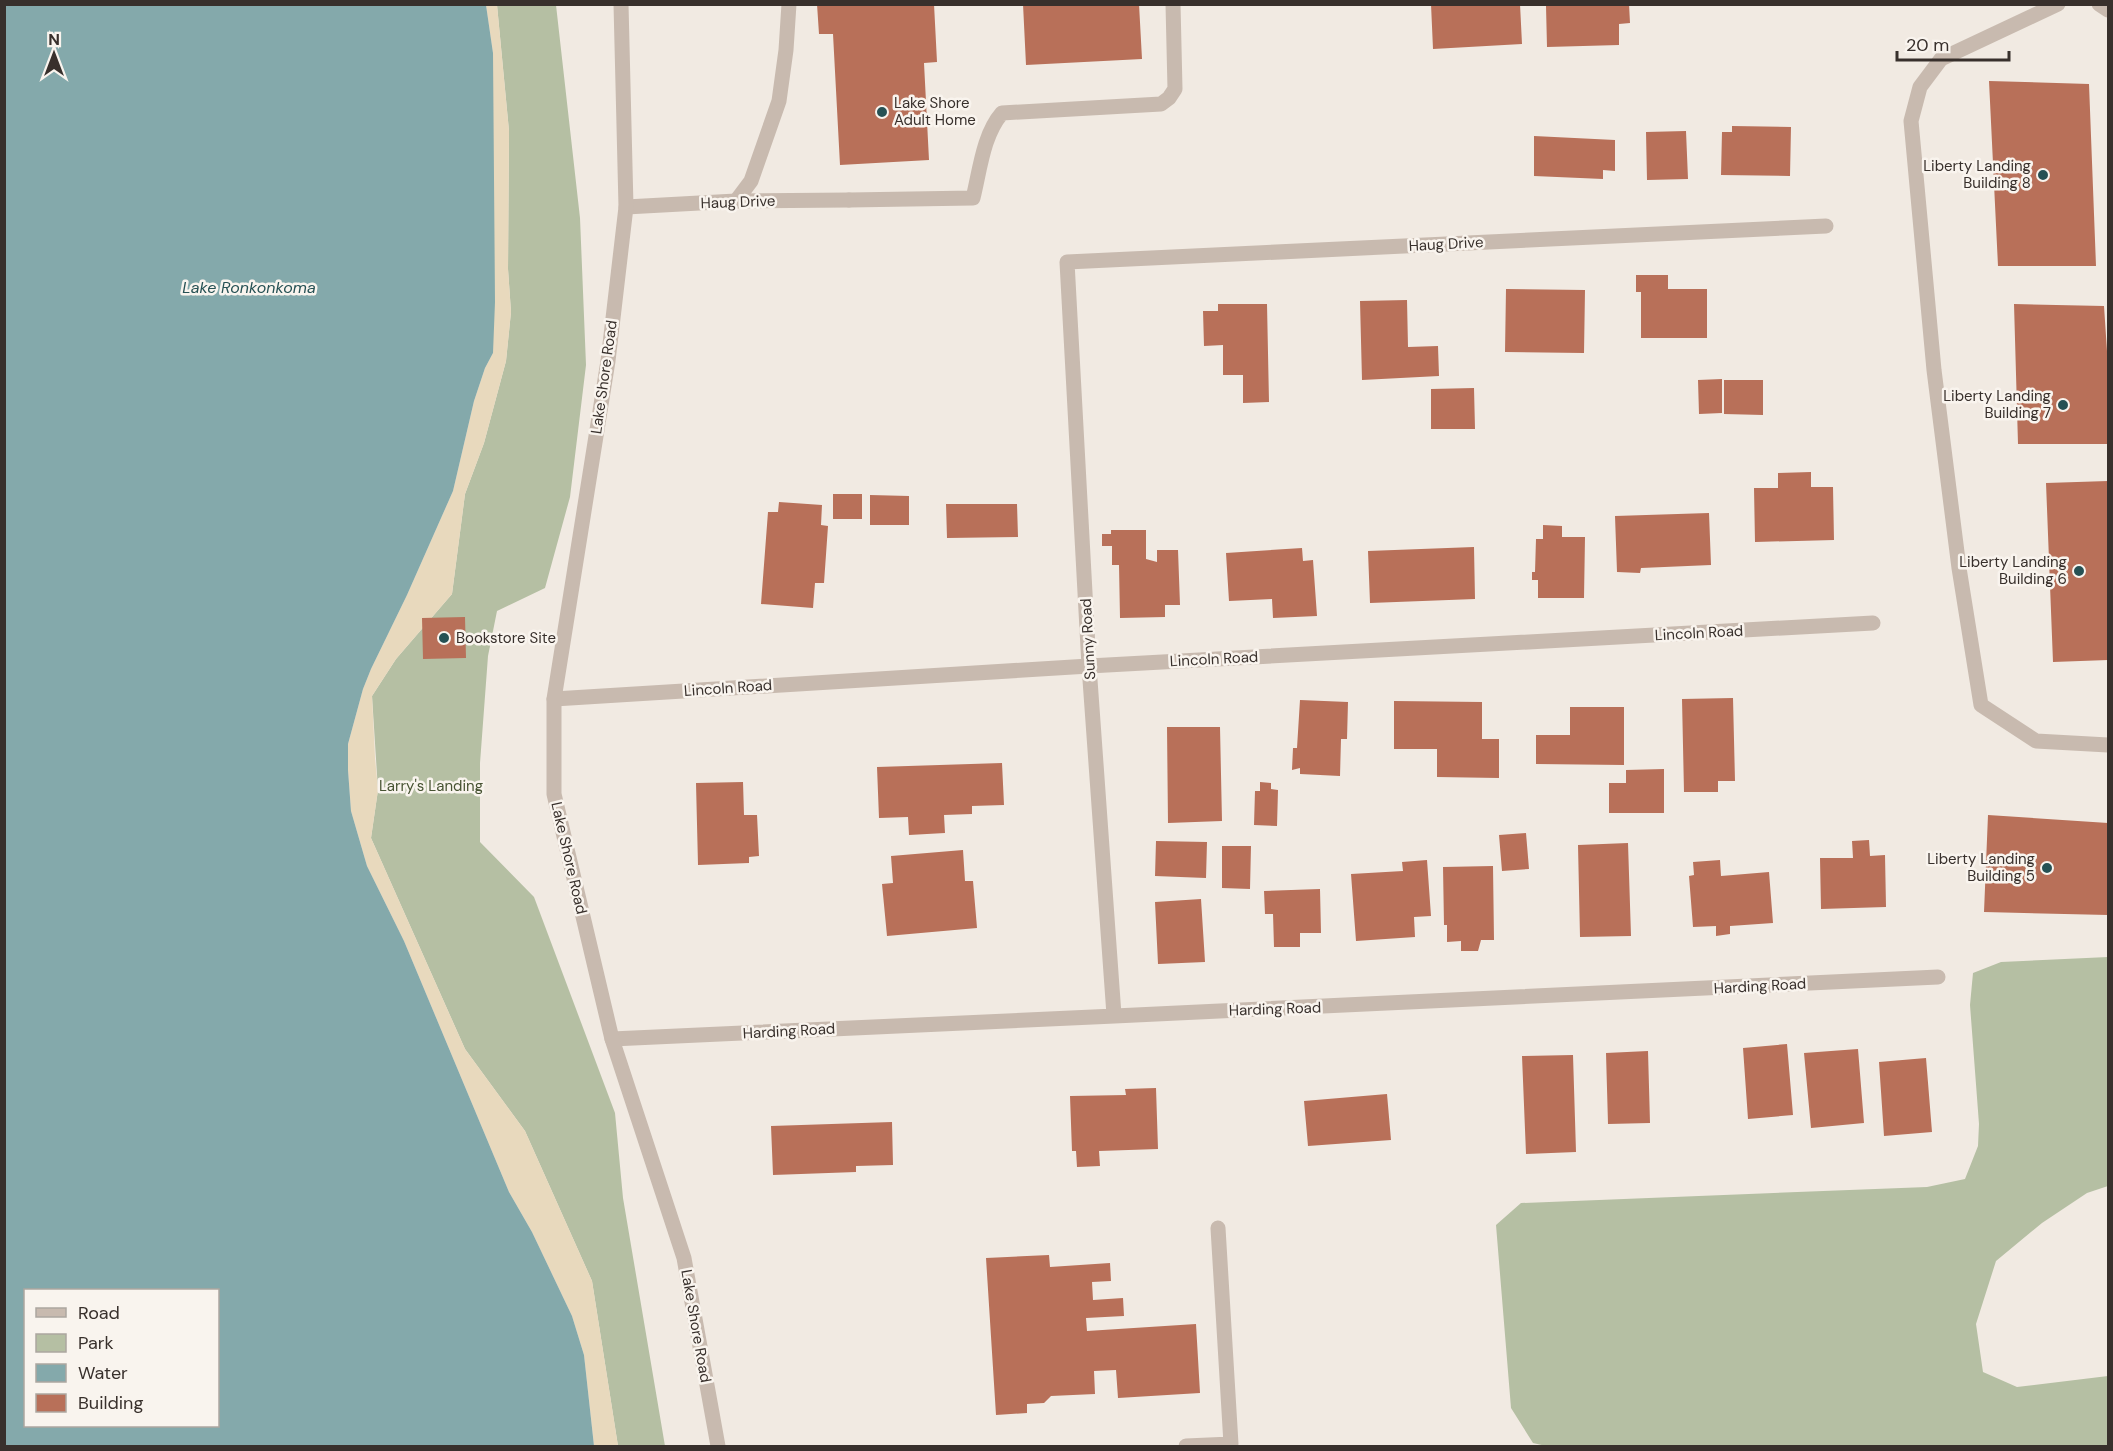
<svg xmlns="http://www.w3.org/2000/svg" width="2113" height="1451" font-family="'DM Sans',sans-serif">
	<rect width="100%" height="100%" fill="#f1eae2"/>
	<path fill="#b5bfa3" d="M 497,5 L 556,5 L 580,218 L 586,365 L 570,497 L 545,588 L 497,611 L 488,656 L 480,763 L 480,842 L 534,897 L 615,1113 L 623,1198 L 665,1446 L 618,1446 L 592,1281 L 525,1131 L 465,1049 L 371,838 L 378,790 L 372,696 L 396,659 L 452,594 L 465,494 L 484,443 L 506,361 L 511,312 L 508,269 L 509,131 Z
		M 2108,957 L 2108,1186 L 2087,1193 L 2042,1223 L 1996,1261 L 1976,1324 L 1983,1372 L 2017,1387 L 2108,1376 L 2108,1446 L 1546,1446 L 1533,1443 L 1511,1408 L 1496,1225 L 1521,1203 L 1927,1187 L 1965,1179 L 1978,1146 L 1979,1124 L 1970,1005 L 1973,973 L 2001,962 Z"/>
	<path fill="#e8d9bd" d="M 486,5 L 497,5 L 509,131 L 508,269 L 511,312 L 506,361 L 484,443 L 465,494 L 452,594 L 396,659 L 372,696 L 375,758 L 378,790 L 371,838 L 465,1049 L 525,1131 L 592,1281 L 618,1446 L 594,1446 L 584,1355 L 572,1316 L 532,1232 L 509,1192 L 404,941 L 367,866 L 351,811 L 348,770 L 348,744 L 363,689 L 371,669 L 407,595 L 453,491 L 474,401 L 485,368 L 493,353 L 493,53 Z"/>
	<path fill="#84a9ab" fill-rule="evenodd" d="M 5,4 L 486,5 L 493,53 L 495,302 L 493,353 L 485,368 L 474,401 L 453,491 L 407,595 L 371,669 L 363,689 L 348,744 L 348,770 L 351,811 L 367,866 L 404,941 L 509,1192 L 532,1232 L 572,1316 L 584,1355 L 594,1446 L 5,1446 ZM 26,1290 L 218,1290 L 218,1426 L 26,1426 Z"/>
	<path fill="#b87059" d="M 817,4 L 934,4 L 937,62 L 924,63 L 929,160 L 840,165 L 833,34 L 819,34 Z
		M 1023,4 L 1139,4 L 1142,59 L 1026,65 Z
		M 1431,4 L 1520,4 L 1522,44 L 1433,49 Z
		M 1583,4 L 1629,4 L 1630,23 L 1619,24 L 1619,45 L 1547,47 L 1546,6 Z
		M 1989,81 L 2089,84 L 2096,266 L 1998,266 Z
		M 1732,126 L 1791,127 L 1790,176 L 1721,175 L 1722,132 L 1732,132 Z
		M 1686,131 L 1688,179 L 1647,180 L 1646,132 Z
		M 1534,136 L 1615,140 L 1615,171 L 1603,170 L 1603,179 L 1534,176 Z
		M 1636,275 L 1668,275 L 1668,289 L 1707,289 L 1707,338 L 1641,338 L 1641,292 L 1636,292 Z
		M 1506,289 L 1585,290 L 1584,353 L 1505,352 Z
		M 1407,300 L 1408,347 L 1438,346 L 1439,376 L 1362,380 L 1360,301 Z
		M 1218,304 L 1267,304 L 1269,402 L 1243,403 L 1243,375 L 1223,375 L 1223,345 L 1204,346 L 1203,311 L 1218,311 Z
		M 2014,304 L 2104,306 L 2108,366 L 2108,444 L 2018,444 Z
		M 1722,379 L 1722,413 L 1699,414 L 1698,380 Z
		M 1724,380 L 1763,380 L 1763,415 L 1724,414 Z
		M 1474,388 L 1475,429 L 1431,429 L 1431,389 Z
		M 1811,472 L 1811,487 L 1833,487 L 1834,540 L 1755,542 L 1754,488 L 1778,488 L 1778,473 Z
		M 2108,481 L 2108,660 L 2053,662 L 2046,483 Z
		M 833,494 L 862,494 L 862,519 L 833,519 Z
		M 870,495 L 909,496 L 909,525 L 870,525 Z
		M 779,502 L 822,505 L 821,525 L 828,526 L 824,583 L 815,583 L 813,608 L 761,604 L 768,512 L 778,512 Z
		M 946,504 L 1017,504 L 1018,537 L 947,538 Z
		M 1709,513 L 1711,565 L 1641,568 L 1640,573 L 1617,572 L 1615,516 Z
		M 1543,525 L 1562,526 L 1562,537 L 1585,537 L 1584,598 L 1538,598 L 1538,580 L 1532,580 L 1532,572 L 1535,572 L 1536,539 L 1543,539 Z
		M 1111,530 L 1146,530 L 1146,559 L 1157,562 L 1157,550 L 1178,550 L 1180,605 L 1165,605 L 1165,617 L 1120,618 L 1119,565 L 1112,565 L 1112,546 L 1102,546 L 1102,534 L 1111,534 Z
		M 1474,547 L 1475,599 L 1370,603 L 1368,551 Z
		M 1302,548 L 1303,561 L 1313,560 L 1317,616 L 1273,618 L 1272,599 L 1229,601 L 1226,553 Z
		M 465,617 L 466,658 L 423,659 L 422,618 Z
		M 1733,698 L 1735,781 L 1718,781 L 1718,792 L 1684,792 L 1682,699 Z
		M 1300,700 L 1348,702 L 1347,739 L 1341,739 L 1340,776 L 1300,774 L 1300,768 L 1292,770 L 1293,748 L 1297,748 Z
		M 1394,701 L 1482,702 L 1482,739 L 1499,739 L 1499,778 L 1437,777 L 1437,749 L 1394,749 Z
		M 1570,707 L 1624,707 L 1624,765 L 1536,764 L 1536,735 L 1570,735 Z
		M 1167,727 L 1220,727 L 1222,821 L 1168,823 Z
		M 1002,763 L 1004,805 L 972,806 L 972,814 L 944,815 L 945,833 L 909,835 L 908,817 L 879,818 L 877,767 Z
		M 1664,769 L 1664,813 L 1609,813 L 1609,783 L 1626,783 L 1626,770 Z
		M 743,782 L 744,815 L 757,815 L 759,856 L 749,857 L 749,863 L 698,865 L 696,783 Z
		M 1260,782 L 1271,783 L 1271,789 L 1278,790 L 1277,826 L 1254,825 L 1255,791 L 1260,791 Z
		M 1988,815 L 2108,823 L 2108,915 L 1984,912 Z
		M 1526,833 L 1529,869 L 1502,871 L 1499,835 Z
		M 1869,840 L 1870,856 L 1885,855 L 1886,907 L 1821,909 L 1820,858 L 1853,858 L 1852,841 Z
		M 1156,841 L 1207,842 L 1206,878 L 1155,876 Z
		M 1628,843 L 1631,936 L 1580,937 L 1578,845 Z
		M 1222,846 L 1251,846 L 1250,889 L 1222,888 Z
		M 963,850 L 965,881 L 973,881 L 977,928 L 887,936 L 882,884 L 893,883 L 891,856 Z
		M 1427,860 L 1431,916 L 1414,917 L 1415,937 L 1356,941 L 1351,874 L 1403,871 L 1402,862 Z
		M 1720,860 L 1721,876 L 1769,872 L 1773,923 L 1730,926 L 1730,934 L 1716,936 L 1716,926 L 1693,927 L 1689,876 L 1694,875 L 1693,862 Z
		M 1493,866 L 1494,940 L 1481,940 L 1478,951 L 1461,951 L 1461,941 L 1447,942 L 1447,925 L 1444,925 L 1443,867 Z
		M 1320,889 L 1321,933 L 1300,933 L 1300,947 L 1274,947 L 1273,914 L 1265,914 L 1264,891 Z
		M 1201,899 L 1205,962 L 1158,964 L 1155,902 Z
		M 1787,1044 L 1793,1115 L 1748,1119 L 1743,1048 Z
		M 1858,1049 L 1864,1123 L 1811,1128 L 1804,1053 Z
		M 1648,1051 L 1650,1123 L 1608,1124 L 1606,1053 Z
		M 1573,1055 L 1576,1152 L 1526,1154 L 1522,1056 Z
		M 1926,1058 L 1932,1132 L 1884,1136 L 1879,1062 Z
		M 1156,1088 L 1158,1149 L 1099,1151 L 1100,1166 L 1077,1167 L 1076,1151 L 1072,1151 L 1070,1096 L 1126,1095 L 1125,1089 Z
		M 1387,1094 L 1391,1140 L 1308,1146 L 1304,1101 Z
		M 892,1122 L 893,1165 L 856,1166 L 856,1172 L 773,1175 L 771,1126 Z
		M 1049,1255 L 1050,1267 L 1110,1263 L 1111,1281 L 1092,1282 L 1093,1300 L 1123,1298 L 1124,1316 L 1086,1318 L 1087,1331 L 1196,1324 L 1200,1393 L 1118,1398 L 1116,1370 L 1094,1371 L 1095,1394 L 1051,1396 L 1044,1403 L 1027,1404 L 1027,1413 L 996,1415 L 986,1258 Z"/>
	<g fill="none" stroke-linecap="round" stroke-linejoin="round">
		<path stroke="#c8baaf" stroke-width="15" d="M 849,200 L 973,198 C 980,170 983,135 1002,113 L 1161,104 L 1169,98 L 1175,89 L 1173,4
			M 736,201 L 751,181 L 779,101 L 786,50 L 789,4
			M 1186,1446 L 1231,1444 L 1218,1228"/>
		<path stroke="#c8baaf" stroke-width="15" d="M 2058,4 L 1941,59 L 1920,87 L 1911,121 L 1934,370 L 1959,568 L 1981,705 L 2036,741 L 2108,745
			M 2099,4 L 2108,10
			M 626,207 L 736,201 L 849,200
			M 554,699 L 1089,666 L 1873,623
			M 1114,1015 L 1089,666 L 1067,262 L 1826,226
			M 612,1039 C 1054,1018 1496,1000 1938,977"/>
		<path stroke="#c8baaf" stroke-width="15" d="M 621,4 L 626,207 L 608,361 L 554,699 L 554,794 L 612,1039 L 684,1258 L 718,1446"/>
	</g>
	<g fill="#265154" stroke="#f9f4ee" stroke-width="2">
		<circle cx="882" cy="112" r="6"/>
		<circle cx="2043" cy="175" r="6"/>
		<circle cx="2063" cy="405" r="6"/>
		<circle cx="2079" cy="571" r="6"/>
		<circle cx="444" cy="638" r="6"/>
		<circle cx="2047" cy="868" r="6"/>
	</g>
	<g text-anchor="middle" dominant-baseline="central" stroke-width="5" stroke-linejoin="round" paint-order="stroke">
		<g font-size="15" fill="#38302c" stroke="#f9f4ee" text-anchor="end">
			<text x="894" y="103" text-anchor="start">Lake Shore<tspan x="894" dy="17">Adult Home</tspan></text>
			<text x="2031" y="166">Liberty Landing<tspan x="2031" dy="17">Building 8</tspan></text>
			<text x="2051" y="396">Liberty Landing<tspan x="2051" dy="17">Building 7</tspan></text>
			<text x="2067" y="562">Liberty Landing<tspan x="2067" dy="17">Building 6</tspan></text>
			<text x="456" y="638" text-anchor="start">Bookstore Site</text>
			<text x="2035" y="859">Liberty Landing<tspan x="2035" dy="17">Building 5</tspan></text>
		</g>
		<g font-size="15" fill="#38302c" stroke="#f9f4ee">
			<text transform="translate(738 202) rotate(-2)">Haug Drive</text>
			<text transform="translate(1446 244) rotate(-3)">Haug Drive</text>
			<text transform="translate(604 377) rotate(-82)">Lake Shore Road</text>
			<text transform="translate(1699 633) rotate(-3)">Lincoln Road</text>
			<text transform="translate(1088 639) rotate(-93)">Sunny Road</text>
			<text transform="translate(1214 659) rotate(-3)">Lincoln Road</text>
			<text transform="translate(728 688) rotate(-4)">Lincoln Road</text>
			<text transform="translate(569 858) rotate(77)">Lake Shore Road</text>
			<text transform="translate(1760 986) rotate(-3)">Harding Road</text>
			<text transform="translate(1275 1009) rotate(-2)">Harding Road</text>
			<text transform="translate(789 1031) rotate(-3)">Harding Road</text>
			<text transform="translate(696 1326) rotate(80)">Lake Shore Road</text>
		</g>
		<g font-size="15" fill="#475332" stroke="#f9f4ee">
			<text x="431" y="786">Larry's Landing</text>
		</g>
		<g font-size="16" font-style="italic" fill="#265154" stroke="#f9f4ee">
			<text x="249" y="287">Lake Ronkonkoma</text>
		</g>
	</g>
	<rect width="2113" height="1451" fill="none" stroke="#38302c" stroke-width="12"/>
	<rect x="24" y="1289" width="195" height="138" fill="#f9f4ee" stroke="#aca6a0" stroke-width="1.5"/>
	<rect x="36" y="1308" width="30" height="9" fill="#c8baaf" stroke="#aca6a0" stroke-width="1.5"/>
	<text x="78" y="1319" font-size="18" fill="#38302c">Road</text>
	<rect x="36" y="1334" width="30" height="18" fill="#b5bfa3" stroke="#aca6a0" stroke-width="1.5"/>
	<text x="78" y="1349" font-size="18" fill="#38302c">Park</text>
	<rect x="36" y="1364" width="30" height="18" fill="#84a9ab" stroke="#aca6a0" stroke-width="1.5"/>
	<text x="78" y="1379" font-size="18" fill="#38302c">Water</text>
	<rect x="36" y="1394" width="30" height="18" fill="#b87059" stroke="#aca6a0" stroke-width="1.5"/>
	<text x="78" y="1409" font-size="18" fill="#38302c">Building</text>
	<g transform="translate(54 54)" stroke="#f9f4ee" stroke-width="4.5" paint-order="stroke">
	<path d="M0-4.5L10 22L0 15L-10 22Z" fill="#38302c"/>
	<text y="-9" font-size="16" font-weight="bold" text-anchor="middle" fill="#38302c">N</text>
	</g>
	<path d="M1897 51v9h112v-9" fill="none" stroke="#38302c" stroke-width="3"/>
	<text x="1906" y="51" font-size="18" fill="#38302c" stroke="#f9f4ee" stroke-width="4.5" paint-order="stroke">20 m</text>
</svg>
